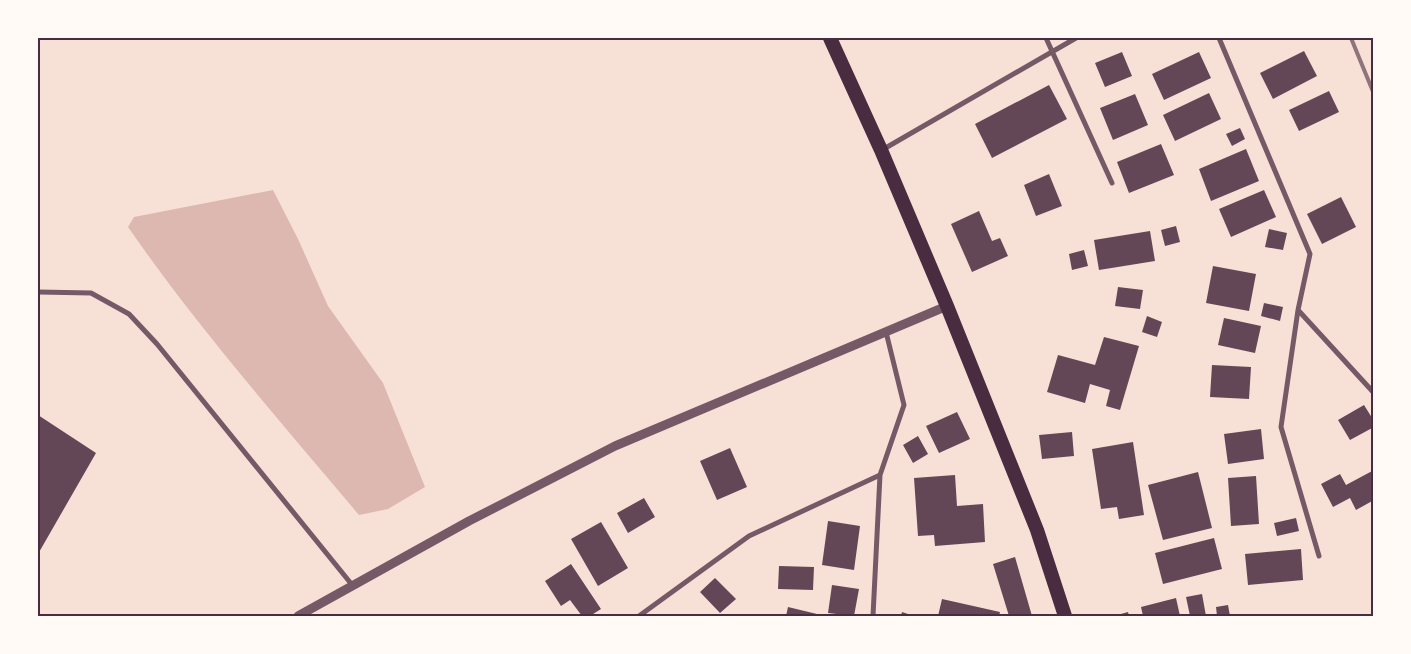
<svg xmlns="http://www.w3.org/2000/svg" width="1411" height="654" font-family="'Roboto Condensed',sans-serif">
	<rect width="100%" height="100%" fill="#f7e1d7"/>
	<path fill="#dcb8b0" d="M 273,190 L 298,239 L 328,306 L 383,383 L 425,487 L 388,509 L 359,515 C 280,421 198,328 128,227 L 134,217 Z"/>
	<path fill="#644757" d="M 1304,51 L 1317,76 L 1273,99 L 1260,73 Z
		M 1122,52 L 1132,76 L 1105,87 L 1095,63 Z
		M 1199,52 L 1211,78 L 1164,100 L 1152,74 Z
		M 1049,85 L 1067,119 L 992,158 L 975,124 Z
		M 1329,91 L 1339,112 L 1299,131 L 1289,110 Z
		M 1209,93 L 1221,119 L 1175,141 L 1163,115 Z
		M 1135,94 L 1148,125 L 1113,140 L 1100,108 Z
		M 1240,128 L 1245,139 L 1232,146 L 1226,134 Z
		M 1161,144 L 1174,175 L 1129,193 L 1117,162 Z
		M 1246,149 L 1259,181 L 1211,201 L 1199,169 Z
		M 1049,174 L 1062,206 L 1036,216 L 1024,185 Z
		M 1264,190 L 1276,217 L 1231,237 L 1219,209 Z
		M 1341,197 L 1356,227 L 1322,244 L 1307,214 Z
		M 979,211 L 992,241 L 1000,238 L 1008,256 L 972,272 L 951,224 Z
		M 1176,226 L 1180,242 L 1165,246 L 1161,230 Z
		M 1269,229 L 1287,233 L 1283,250 L 1265,247 Z
		M 1150,231 L 1155,261 L 1099,270 L 1094,240 Z
		M 1084,250 L 1088,266 L 1072,270 L 1069,254 Z
		M 1213,266 L 1256,274 L 1249,311 L 1206,303 Z
		M 1118,287 L 1143,290 L 1140,309 L 1115,306 Z
		M 1264,303 L 1283,307 L 1280,321 L 1261,316 Z
		M 1147,316 L 1162,322 L 1157,337 L 1142,332 Z
		M 1224,318 L 1261,326 L 1255,353 L 1218,345 Z
		M 1104,337 L 1139,346 L 1120,410 L 1106,406 L 1110,390 L 1090,384 L 1085,403 L 1047,392 L 1058,355 L 1095,365 Z
		M 1212,365 L 1251,367 L 1249,399 L 1210,397 Z
		M 1364,405 L 1374,421 L 1374,427 L 1350,440 L 1338,420 Z
		M 957,412 L 970,439 L 939,453 L 926,426 Z
		M 38,415 L 96,453 L 38,554 Z
		M 1261,429 L 1264,459 L 1228,464 L 1224,434 Z
		M 1072,432 L 1074,456 L 1042,459 L 1039,435 Z
		M 918,436 L 928,454 L 913,463 L 903,445 Z
		M 1133,442 L 1144,515 L 1119,519 L 1117,507 L 1101,509 L 1092,449 Z
		M 730,448 L 747,487 L 717,500 L 700,461 Z
		M 1374,470 L 1374,500 L 1356,510 L 1350,498 L 1333,507 L 1321,484 L 1340,474 L 1346,485 Z
		M 1198,472 L 1212,528 L 1163,540 L 1148,485 Z
		M 955,475 L 957,506 L 983,504 L 985,542 L 935,546 L 934,535 L 918,536 L 914,478 Z
		M 1256,476 L 1259,524 L 1231,526 L 1228,478 Z
		M 644,498 L 655,517 L 628,533 L 617,513 Z
		M 1296,518 L 1299,531 L 1277,536 L 1274,523 Z
		M 828,521 L 860,526 L 854,570 L 822,565 Z
		M 601,522 L 628,568 L 598,586 L 571,539 Z
		M 1214,538 L 1222,569 L 1163,584 L 1155,553 Z
		M 1301,549 L 1303,580 L 1248,585 L 1245,554 Z
		M 1015,557 L 1032,616 L 1009,616 L 993,564 Z
		M 571,564 L 601,609 L 590,616 L 582,616 L 570,600 L 561,606 L 545,581 Z
		M 779,566 L 814,567 L 813,590 L 778,589 Z
		M 715,578 L 736,599 L 720,613 L 700,592 Z
		M 832,585 L 859,589 L 854,616 L 828,613 Z
		M 1202,594 L 1206,616 L 1190,616 L 1186,597 Z
		M 1176,598 L 1180,616 L 1143,616 L 1141,607 Z
		M 942,599 L 1000,612 L 999,616 L 938,616 Z
		M 1228,605 L 1230,616 L 1217,616 L 1216,607 Z
		M 788,607 L 817,614 L 816,616 L 786,616 Z
		M 902,612 L 914,616 L 901,616 Z
		M 1128,612 L 1129,616 L 1114,616 Z"/>
	<g fill="none" stroke-linecap="round" stroke-linejoin="round">
		<path stroke="#755966" stroke-width="5" d="M 1046,38 L 1112,183
			M 1219,38 L 1310,254 L 1298,310 L 1374,393
			M 882,150 L 1076,38
			M 38,292 L 91,293 L 129,314 L 157,344 L 353,586
			M 1298,310 L 1281,427 L 1319,556
			M 639,616 L 749,536 L 880,475
			M 873,616 L 880,475 L 904,405 L 886,332"/>
		<path stroke="#755966" stroke-width="9" d="M 298,616 L 469,521 L 615,446 L 947,306"/>
		<path stroke="#4a2c40" stroke-width="14" d="M 830,38 L 881,150 L 947,306 L 1037,530 L 1065,616"/>
		<path stroke="#8f747c" stroke-width="4" d="M 1351,38 L 1374,94"/>
	</g>
	<rect width="1411" height="654" fill="none" stroke="#fffaf5" stroke-width="78"/>
	<rect x="39" y="39" width="1333" height="576" fill="none" stroke="#4a2c40" stroke-width="2"/>
</svg>
